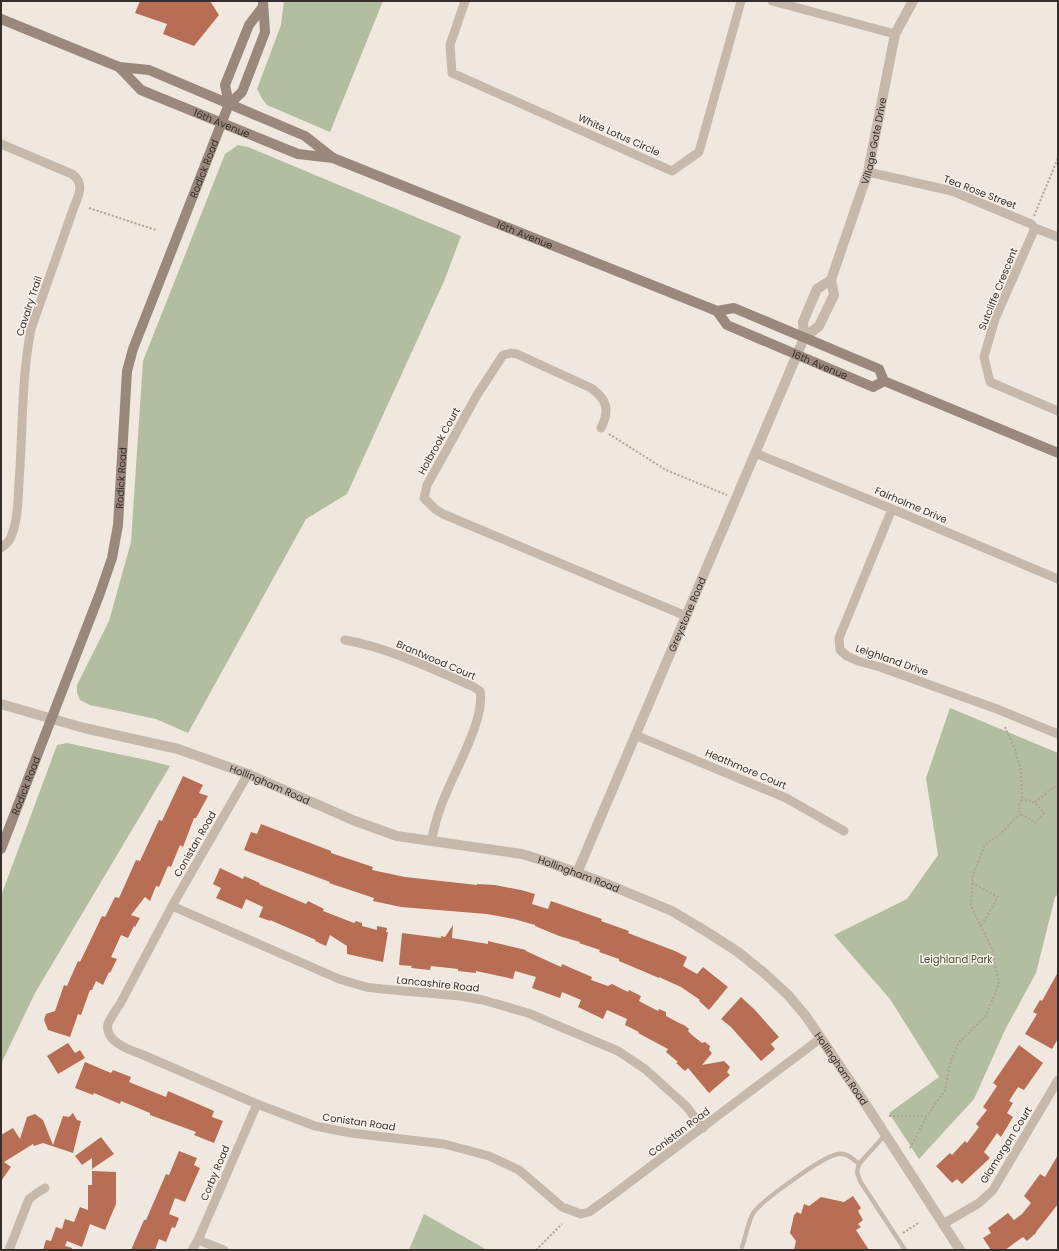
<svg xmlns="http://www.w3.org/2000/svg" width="1059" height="1251" font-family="Poppins,sans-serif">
	<rect width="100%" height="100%" fill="#f0e8de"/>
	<path fill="#b3bda0" d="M 284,1 L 383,1 L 330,132 L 267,105 L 263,100 L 257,89 L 281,25 Z
		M 238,145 L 248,147 L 461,236 L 445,279 L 347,494 L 306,519 L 188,733 L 156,719 L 90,705 L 80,700 L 77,693 L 77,685 L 109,621 L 131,542 L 143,361 L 225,154 Z
		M 950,708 L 1058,753 L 1058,894 L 1055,897 L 1036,973 L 1005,1030 L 974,1099 L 919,1159 L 889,1113 L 939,1077 L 890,999 L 834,935 L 907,899 L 938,855 L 926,778 Z
		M 67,743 L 151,761 L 170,766 L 35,993 L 1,1064 L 1,896 L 57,745 Z
		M 424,1214 L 487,1250 L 409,1250 Z"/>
	<path fill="#b86e54" d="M 140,1 L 210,1 L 219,15 L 194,46 L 163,34 L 167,24 L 135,13 Z
		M 183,776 L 203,785 L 199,793 L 208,796 L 196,818 L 194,818 L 183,847 L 180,845 L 171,867 L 168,866 L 159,887 L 156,886 L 150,901 L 145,897 L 131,915 L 140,918 L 135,927 L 134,926 L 128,938 L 121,935 L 111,957 L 117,959 L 110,973 L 109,972 L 103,985 L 96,981 L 92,990 L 90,990 L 81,1015 L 78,1014 L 70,1037 L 48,1030 L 44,1020 L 46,1014 L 55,1011 L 64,985 L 67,986 L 78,961 L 80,962 L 102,916 L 105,917 L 115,897 L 119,898 L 136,860 L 140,861 L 159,820 L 162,821 Z
		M 261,824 L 331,851 L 331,853 L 373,867 L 372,870 L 405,877 L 477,885 L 477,884 L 495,885 L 521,890 L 535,894 L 532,904 L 548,909 L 551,901 L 602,919 L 601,921 L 629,931 L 628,933 L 675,951 L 687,957 L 683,966 L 697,974 L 703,967 L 728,987 L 709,1010 L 699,1001 L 700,1000 L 681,987 L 659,977 L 659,978 L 619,961 L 619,959 L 599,952 L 600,950 L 579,943 L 580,942 L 559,936 L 535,926 L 535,925 L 514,919 L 487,914 L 401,907 L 373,901 L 374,898 L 329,883 L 330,882 L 244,850 L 251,832 L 257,834 Z
		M 220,868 L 243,879 L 244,876 L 260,883 L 259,884 L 306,904 L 308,901 L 324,909 L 323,911 L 354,923 L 356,921 L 362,923 L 362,926 L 377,930 L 377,926 L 387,928 L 386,932 L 388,932 L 383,962 L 347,954 L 347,946 L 330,935 L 326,946 L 315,941 L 316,940 L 270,920 L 270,921 L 259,917 L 263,907 L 246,899 L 242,909 L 216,898 L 221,888 L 213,884 Z
		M 453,925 L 452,938 L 488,944 L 488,941 L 526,950 L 526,951 L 561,967 L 562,964 L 592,977 L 591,980 L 608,986 L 612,984 L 628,992 L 629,990 L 641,996 L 639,1001 L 658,1011 L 659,1009 L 666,1012 L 666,1016 L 681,1024 L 684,1025 L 689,1029 L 688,1031 L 692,1035 L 702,1043 L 705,1042 L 710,1046 L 709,1050 L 712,1053 L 702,1065 L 724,1061 L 730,1067 L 727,1072 L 730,1075 L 709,1093 L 688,1068 L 685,1071 L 676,1063 L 678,1062 L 666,1052 L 668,1049 L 638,1033 L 639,1032 L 625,1025 L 627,1019 L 607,1010 L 603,1019 L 578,1007 L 581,1000 L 562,992 L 560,998 L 532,988 L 536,977 L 515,971 L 513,979 L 476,971 L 476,973 L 458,971 L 458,969 L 431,966 L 430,970 L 411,968 L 412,966 L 399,965 L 402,933 L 441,938 L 441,936 L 445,937 Z
		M 1058,972 L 1058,1039 L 1052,1049 L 1025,1034 L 1037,1014 L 1033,1012 L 1040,1000 L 1042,1001 Z
		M 741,997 L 754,1009 L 779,1037 L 771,1044 L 775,1049 L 761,1061 L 731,1027 L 721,1019 Z
		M 68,1043 L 75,1053 L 80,1050 L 85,1058 L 58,1074 L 47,1056 Z
		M 1019,1045 L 1043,1063 L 1024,1090 L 1018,1087 L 1009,1101 L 1013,1103 L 1007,1113 L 1013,1117 L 1001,1137 L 997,1133 L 984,1152 L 990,1158 L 962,1184 L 957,1179 L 952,1183 L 936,1166 L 950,1153 L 952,1155 L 965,1141 L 967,1143 L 979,1127 L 976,1124 L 987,1110 L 983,1107 L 997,1086 L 993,1083 Z
		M 85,1062 L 111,1073 L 113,1070 L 131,1077 L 129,1082 L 166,1097 L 168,1091 L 214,1111 L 212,1117 L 223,1121 L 214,1143 L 194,1135 L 196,1132 L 150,1115 L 150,1113 L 121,1101 L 120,1104 L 94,1093 L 93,1095 L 75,1088 Z
		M 73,1113 L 77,1120 L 81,1121 L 73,1153 L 43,1143 L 34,1146 L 33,1144 L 4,1162 L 11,1167 L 1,1181 L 1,1135 L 13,1128 L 20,1139 L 27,1117 L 35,1114 L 43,1120 L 53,1145 L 63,1116 L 69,1117 Z
		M 101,1137 L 114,1154 L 92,1169 L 92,1158 L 82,1165 L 75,1156 Z
		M 179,1151 L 197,1158 L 194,1165 L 200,1168 L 185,1202 L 175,1198 L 169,1214 L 179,1218 L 175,1228 L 172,1227 L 166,1242 L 159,1239 L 155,1250 L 131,1250 L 144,1220 L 146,1220 L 166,1174 L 169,1175 Z
		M 1058,1155 L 1058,1204 L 1036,1232 L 1036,1233 L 1027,1241 L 1023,1237 L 1005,1250 L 991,1250 L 983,1238 L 991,1233 L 988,1228 L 1008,1213 L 1014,1220 L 1022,1214 L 1031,1203 L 1024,1196 L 1040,1174 L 1045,1177 Z
		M 92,1171 L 116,1172 L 116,1204 L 105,1230 L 90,1224 L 82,1247 L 67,1241 L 65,1246 L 72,1248 L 72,1250 L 43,1250 L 46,1240 L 51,1241 L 56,1227 L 62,1229 L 65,1219 L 74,1222 L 80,1207 L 88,1210 L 88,1185 L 92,1185 Z
		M 853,1196 L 861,1208 L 858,1211 L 863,1220 L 858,1224 L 861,1227 L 856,1230 L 869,1250 L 794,1250 L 796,1241 L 790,1233 L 794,1215 L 797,1212 L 801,1214 L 804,1204 L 809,1206 L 821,1197 L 844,1202 Z"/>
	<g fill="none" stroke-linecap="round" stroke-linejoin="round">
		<path stroke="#b2a396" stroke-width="2" stroke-dasharray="2 2" stroke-linecap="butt" d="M 89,208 L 156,230
			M 1034,216 L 1058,158
			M 609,434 L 666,470 L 727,495
			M 1005,727 L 1015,749 L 1021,772 L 1022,800 C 1018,804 1019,808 1020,814 L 1030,819 L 1035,823 L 1044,813 C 1036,804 1035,800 1022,800
			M 1035,802 L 1058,784
			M 972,883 L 998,897 L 981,926
			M 889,1116 L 927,1116 L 945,1090 L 951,1060 L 959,1042 L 985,1017 L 999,984 L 992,949 L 971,906 L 973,875 L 985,845 L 1000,834 L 1020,814
			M 910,1148 L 927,1116
			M 903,1233 L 920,1222
			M 536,1250 L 562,1224"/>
		<path stroke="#c7b8ac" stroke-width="4.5" d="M 885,1135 L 859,1164 L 857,1172 L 860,1181 L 905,1250
			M 742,1247 C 745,1239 749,1218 754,1212 C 763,1200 823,1156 838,1154 C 846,1152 853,1159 859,1164"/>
		<path stroke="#c7b8ac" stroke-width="9" d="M 465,1 L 450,45 L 452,73 L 672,171 L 699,152 L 741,1
			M 772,1 L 895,34
			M 1,144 L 72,174 C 85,183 79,195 74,207 L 31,329 C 21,380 23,432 19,482 C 18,500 18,520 11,537 C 9,542 5,545 1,548
			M 868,172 L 952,191 L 1031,224 L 1035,228 L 1058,237
			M 1035,228 L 995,319 L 984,357 L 990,382 L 1058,411
			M 601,428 C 610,410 607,399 591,388 L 517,354 L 511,353 L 503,355 L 477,395 L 427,485 L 424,498 L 435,509 L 443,514 L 686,616
			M 755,453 L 892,509 L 1058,579
			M 892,509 L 839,638 L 840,650 L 847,656 L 858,661 L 880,667 L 997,709 L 1058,734
			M 345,640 C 389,648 430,668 472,686 L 480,691 C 486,721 450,778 440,809 C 436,819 434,830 431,841
			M 635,735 L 786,798 L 844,831
			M 248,774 L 172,906 L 120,1004 C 115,1011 111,1017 108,1024 C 104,1041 129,1050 141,1054 L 257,1104 L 315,1126 L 351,1133 L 444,1144 L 489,1156 L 519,1170 L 562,1207 L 581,1214 L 589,1212 L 614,1194 L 821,1038
			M 172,906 L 339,979 L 366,987 L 382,989 L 460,996 L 483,1000 L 528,1013 L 618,1051 L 645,1069 L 686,1106 L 703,1128
			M 943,1224 L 979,1203 L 993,1190 L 1058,1080
			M 198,1240 L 224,1250
			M 9,1250 L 29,1199 L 37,1193 L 45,1188
			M 192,1250 L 198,1240 L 257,1104"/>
		<g stroke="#c7b8ac" stroke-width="10">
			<path d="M 804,338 L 803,322 L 817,289 L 831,280"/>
			<path id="s1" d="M 1,704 L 84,728 L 178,749 L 248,774 L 355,821 L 397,836 L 522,854 L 545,861 L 607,884 L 672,911 L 707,932 L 738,952 L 763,972 L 788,995 L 805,1015 L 861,1097 L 960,1250"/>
			<path id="s2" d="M 577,873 L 804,338 L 819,326 L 834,295 L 831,280 L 868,172 L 895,34 L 913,1"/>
		</g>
		<g stroke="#9a887d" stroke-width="10">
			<path d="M 1,19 L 119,67 L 149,70 L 305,136 L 333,158"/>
			<path id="s3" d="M 119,67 L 141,90 L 298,154 L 333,158 L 717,311 L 734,308 L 879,369 L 884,381 L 1058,453"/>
			<path d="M 229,104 L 225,85 L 249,25 L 262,8"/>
			<path id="s4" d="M 717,311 L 727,325 L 873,387 L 884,381"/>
			<path id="s5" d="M 1,849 L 100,593 L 112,558 L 118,525 L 127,371 L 133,349 L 229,104 L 242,92 L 265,32 L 263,1"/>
		</g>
	</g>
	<g text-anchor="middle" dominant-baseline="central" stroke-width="3" stroke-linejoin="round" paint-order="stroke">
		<g font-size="10" fill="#352e2a" stroke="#f8f2ea">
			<text stroke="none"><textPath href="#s3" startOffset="119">16th Avenue</textPath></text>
			<text transform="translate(619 135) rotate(24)">White Lotus Circle</text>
			<text stroke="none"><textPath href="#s2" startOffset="796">Village Gate Drive</textPath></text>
			<text stroke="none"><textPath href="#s5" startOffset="716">Rodick Road</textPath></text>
			<text transform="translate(980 192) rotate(21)">Tea Rose Street</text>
			<text stroke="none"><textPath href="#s3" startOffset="443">16th Avenue</textPath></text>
			<text transform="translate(998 289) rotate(-68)">Sutcliffe Crescent</text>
			<text transform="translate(29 306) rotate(-72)">Cavalry Trail</text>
			<text stroke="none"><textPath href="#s4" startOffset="118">16th Avenue</textPath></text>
			<text transform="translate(439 441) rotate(-61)">Holbrook Court</text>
			<text stroke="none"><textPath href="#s5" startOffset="392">Rodick Road</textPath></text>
			<text transform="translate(911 505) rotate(23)">Fairholme Drive</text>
			<text stroke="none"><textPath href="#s2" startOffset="281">Greystone Road</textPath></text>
			<text transform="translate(436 660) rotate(23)">Brantwood Court</text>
			<text transform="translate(892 660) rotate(19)">Leighland Drive</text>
			<text transform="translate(746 769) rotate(23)">Heathmore Court</text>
			<text stroke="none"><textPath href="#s1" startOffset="281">Hollingham Road</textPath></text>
			<text stroke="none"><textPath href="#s5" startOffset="68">Rodick Road</textPath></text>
			<text transform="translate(195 844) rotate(-60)">Conistan Road</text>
			<text stroke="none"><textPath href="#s1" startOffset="605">Hollingham Road</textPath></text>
			<text transform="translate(438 984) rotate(6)">Lancashire Road</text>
			<text stroke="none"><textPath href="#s1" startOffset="940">Hollingham Road</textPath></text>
			<text transform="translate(359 1122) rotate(8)">Conistan Road</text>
			<text transform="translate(679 1132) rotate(-37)">Conistan Road</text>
			<text transform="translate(1006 1145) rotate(-58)">Glamorgan Court</text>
			<text transform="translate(215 1173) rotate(-67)">Corby Road</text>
		</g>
		<g font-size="10" fill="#445130" stroke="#f8f2ea">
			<text x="956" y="959">Leighland Park</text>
		</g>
	</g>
	<rect width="1059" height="1251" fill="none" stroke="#352e2a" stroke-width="4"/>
</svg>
